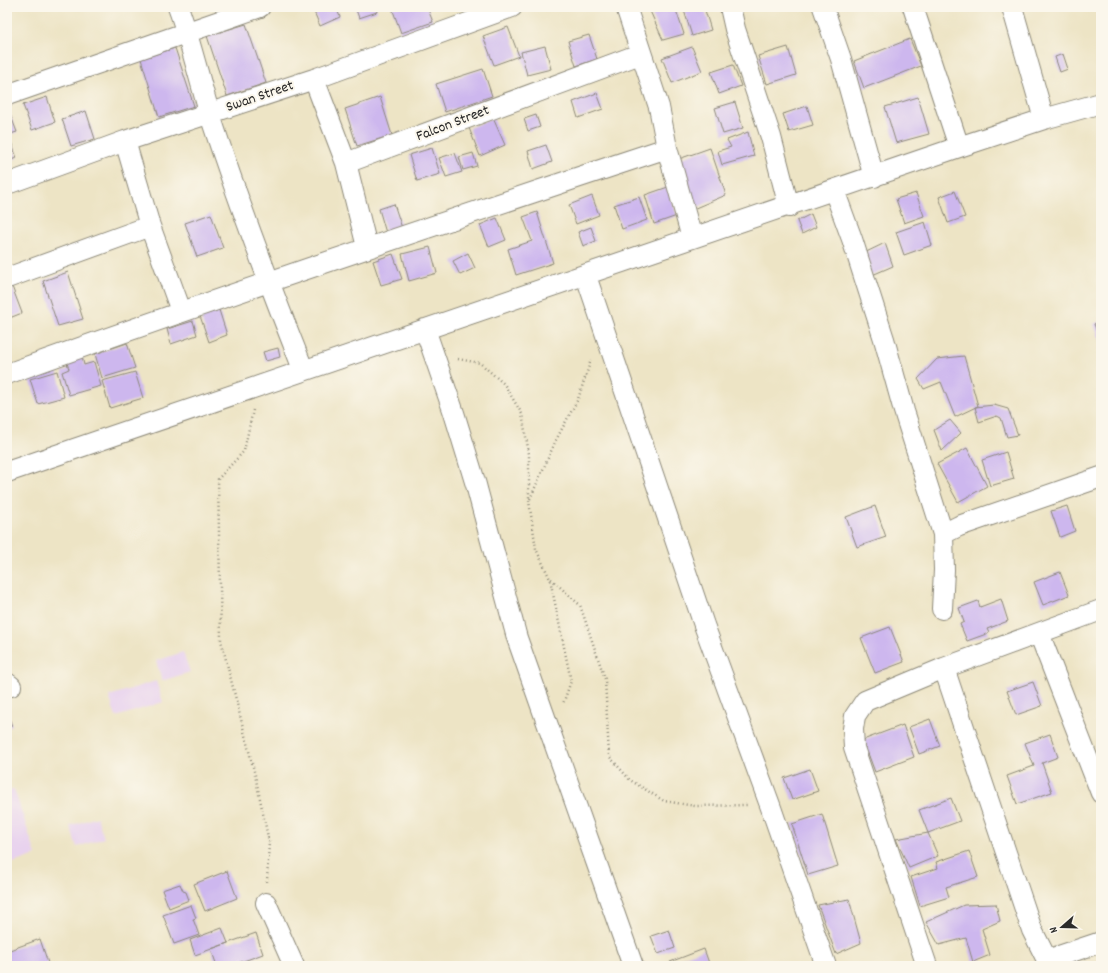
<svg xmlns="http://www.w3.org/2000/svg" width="1108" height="973" font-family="Dekko,sans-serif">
	<rect width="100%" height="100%" fill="#fbf7ec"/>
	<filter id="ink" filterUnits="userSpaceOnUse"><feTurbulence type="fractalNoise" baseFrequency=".025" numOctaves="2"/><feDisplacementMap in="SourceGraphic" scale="8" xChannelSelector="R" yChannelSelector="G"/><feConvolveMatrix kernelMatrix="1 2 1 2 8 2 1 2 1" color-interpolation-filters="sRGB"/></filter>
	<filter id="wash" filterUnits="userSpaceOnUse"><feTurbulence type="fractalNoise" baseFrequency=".012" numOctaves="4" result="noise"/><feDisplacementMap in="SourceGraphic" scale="16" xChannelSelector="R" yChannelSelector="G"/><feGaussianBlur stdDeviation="0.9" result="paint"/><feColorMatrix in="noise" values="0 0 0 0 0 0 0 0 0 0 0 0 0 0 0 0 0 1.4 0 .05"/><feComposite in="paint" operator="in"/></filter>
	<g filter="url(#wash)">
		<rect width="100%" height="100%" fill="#ede4c5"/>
		<path fill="#e8d2ee" d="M 183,652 L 190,672 L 162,681 L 156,661 Z
			M 156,681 L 163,702 L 116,717 L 109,696 Z
			M 14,789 L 36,855 L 7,865 L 7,791 Z
			M 97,817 L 104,838 L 77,847 L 70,826 Z"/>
		<g id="blocks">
			<path fill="#cdb7ee" d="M 312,7 L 336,7 L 340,17 L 320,26 Z
				M 355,7 L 376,7 L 377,12 L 359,18 Z
				M 394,7 L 427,7 L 433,22 L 401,33 L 392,8 Z
				M 658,7 L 675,7 L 684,34 L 663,40 L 650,11 Z
				M 683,7 L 704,7 L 711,30 L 692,36 Z
				M 246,24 L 266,83 L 227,96 L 207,36 Z
				M 508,27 L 519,56 L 494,65 L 483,36 Z
				M 589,35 L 597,59 L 576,66 L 568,41 Z
				M 910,39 L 921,66 L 864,88 L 854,61 Z
				M 545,46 L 551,69 L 527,75 L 521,52 Z
				M 692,47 L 702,71 L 672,83 L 662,58 Z
				M 788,47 L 796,75 L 767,84 L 758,56 Z
				M 175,48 L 194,106 L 159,117 L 141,59 Z
				M 1063,54 L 1068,69 L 1060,72 L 1055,57 Z
				M 733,65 L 741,86 L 719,94 L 711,72 Z
				M 483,69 L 492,96 L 445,112 L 436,84 Z
				M 597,93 L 603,109 L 578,118 L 573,102 Z
				M 47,97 L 55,122 L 32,130 L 23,105 Z
				M 380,97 L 392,135 L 357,146 L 345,109 Z
				M 918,97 L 929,134 L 896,143 L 885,107 Z
				M 735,102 L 743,128 L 723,134 L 715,108 Z
				M 7,106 L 17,132 L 7,135 Z
				M 807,106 L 813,125 L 789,132 L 783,114 Z
				M 86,111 L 95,139 L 71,146 L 62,119 Z
				M 536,115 L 540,127 L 528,131 L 524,119 Z
				M 493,118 L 505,145 L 480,156 L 469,128 Z
				M 748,132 L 754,156 L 722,165 L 718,151 L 731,147 L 727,140 Z
				M 10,139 L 17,158 L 7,161 L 7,140 Z
				M 546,145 L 552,162 L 533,169 L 528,151 Z
				M 432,148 L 440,174 L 417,181 L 409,155 Z
				M 710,148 L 726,195 L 693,209 L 676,160 Z
				M 455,153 L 462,172 L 446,177 L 439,158 Z
				M 473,153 L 477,166 L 463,170 L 459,157 Z
				M 668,187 L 677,216 L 654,224 L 645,195 Z
				M 955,191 L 965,217 L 948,223 L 939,197 Z
				M 916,193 L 924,216 L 904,223 L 896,199 Z
				M 592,196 L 599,215 L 576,224 L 569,205 Z
				M 639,197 L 647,220 L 622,229 L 614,205 Z
				M 394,204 L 402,228 L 386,233 L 379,209 Z
				M 537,212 L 553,263 L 516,275 L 508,249 L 532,241 L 523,217 Z
				M 211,214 L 223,248 L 197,257 L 185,223 Z
				M 811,214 L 816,227 L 802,234 L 797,221 Z
				M 497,218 L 506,240 L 489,247 L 480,225 Z
				M 925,222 L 932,245 L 904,255 L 896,232 Z
				M 591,227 L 596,241 L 583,246 L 578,232 Z
				M 885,243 L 893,266 L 870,276 L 860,255 Z
				M 430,247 L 437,273 L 409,281 L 402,254 Z
				M 468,253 L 475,268 L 460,275 L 453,261 Z
				M 393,254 L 402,279 L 381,285 L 373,261 Z
				M 68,272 L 83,319 L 58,326 L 43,281 Z
				M 11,284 L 22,313 L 7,319 L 7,286 Z
				M 219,310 L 227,335 L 209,342 L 200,316 Z
				M 193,321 L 197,335 L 171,344 L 167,329 Z
				M 1101,321 L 1101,342 L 1094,324 Z
				M 127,343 L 135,368 L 102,378 L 95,354 Z
				M 278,348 L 280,357 L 266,361 L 263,352 Z
				M 82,356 L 84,365 L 94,362 L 101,386 L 69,395 L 62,372 L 69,369 L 66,360 Z
				M 964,356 L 978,406 L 955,417 L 941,382 L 924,389 L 918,379 L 937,359 Z
				M 57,371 L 64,397 L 38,404 L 30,379 Z
				M 135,372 L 143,398 L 110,408 L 102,381 Z
				M 994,405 L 1008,409 L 1018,435 L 1007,437 L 1001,418 L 997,416 L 979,422 L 975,407 Z
				M 950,420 L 961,433 L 942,451 L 934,430 Z
				M 967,448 L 987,486 L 958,502 L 937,464 Z
				M 1006,452 L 1014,479 L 990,486 L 982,460 Z
				M 875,506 L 886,537 L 857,547 L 846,517 Z
				M 1067,506 L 1075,531 L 1060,537 L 1051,511 Z
				M 1060,572 L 1069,595 L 1043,605 L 1034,582 Z
				M 1001,599 L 1008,621 L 987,629 L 989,633 L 967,641 L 960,624 L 964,622 L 959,608 L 978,601 L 980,607 Z
				M 890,627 L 904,662 L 875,673 L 861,638 Z
				M 1033,682 L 1042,706 L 1016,715 L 1007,691 Z
				M 7,713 L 12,726 L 7,727 Z
				M 930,719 L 940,746 L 919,754 L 909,727 Z
				M 903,725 L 914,757 L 875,772 L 863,740 Z
				M 1050,734 L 1058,757 L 1042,763 L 1052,792 L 1017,804 L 1007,776 L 1034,766 L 1025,743 Z
				M 810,769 L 818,791 L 792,800 L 784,778 Z
				M 951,798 L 960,821 L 928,833 L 919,810 Z
				M 822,814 L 838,866 L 808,875 L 792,824 Z
				M 928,833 L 938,856 L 909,868 L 896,839 Z
				M 969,851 L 978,877 L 946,887 L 949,897 L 920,906 L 911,877 L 938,868 L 936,862 Z
				M 227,871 L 237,898 L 205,911 L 194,884 Z
				M 180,884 L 183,891 L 186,892 L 189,900 L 169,908 L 162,890 Z
				M 849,899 L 861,943 L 836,954 L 818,905 Z
				M 996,904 L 1000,921 L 982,929 L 990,955 L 973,962 L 966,938 L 939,945 L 926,922 L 964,905 Z
				M 191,905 L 196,918 L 193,919 L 199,935 L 174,944 L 163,915 Z
				M 222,928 L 228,943 L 195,955 L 190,940 Z
				M 669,930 L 675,948 L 658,954 L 651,936 Z
				M 256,933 L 263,954 L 230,966 L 217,966 L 211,949 Z
				M 40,939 L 49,966 L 8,966 L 7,951 Z
				M 704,949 L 710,966 L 671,966 L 670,962 Z"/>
		</g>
	</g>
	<g filter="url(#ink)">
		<use href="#blocks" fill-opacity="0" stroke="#8c8878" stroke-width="1"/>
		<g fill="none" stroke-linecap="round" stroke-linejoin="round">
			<defs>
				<path id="street" d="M 178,7 C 191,42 199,79 210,115 C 238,201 270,286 303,369
					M 626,7 L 659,107 L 667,148 L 692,238
					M 730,7 L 735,29 L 771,137 L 789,207
					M 823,7 L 841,59 L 874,177
					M 913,7 L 959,147
					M 1012,7 L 1044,119
					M 314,79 L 346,163 L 367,247
					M 7,95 L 260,7
					M 125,141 L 150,226 L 181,311
					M 346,163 L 640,54
					M 7,184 L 125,141 L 314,79 L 512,7
					M 834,190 L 852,239 L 884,339 L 904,411 L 943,534 L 944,570 L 942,609
					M 586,276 L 704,625 L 770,805 L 826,966
					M 7,278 L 150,226
					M 425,329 L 454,413 L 476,485 L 517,638 L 633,966
					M 7,374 C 226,295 446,221 667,148
					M 7,472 L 959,147 L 1044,119 L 1101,103
					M 943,534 L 959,526 L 1101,477
					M 1039,633 L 1101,793
					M 944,668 L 1032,930 L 1047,960 L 1101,942
					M 7,683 L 11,686
					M 266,903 L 294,966
					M 927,966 L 854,748 L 853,729 L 855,716 L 865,701 L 944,668 L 1101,610"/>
			</defs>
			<use href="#street" stroke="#8c8878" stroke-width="22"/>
			<path stroke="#8c8878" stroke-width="2.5" stroke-dasharray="1 3" stroke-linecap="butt" d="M 458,359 L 480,363 L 504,384 L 522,414 L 529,454 L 529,501 L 536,549 L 550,579 L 571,681 L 563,704
				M 253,410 L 244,451 L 218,479 L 221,640 L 255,775 L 269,842 L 267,882
				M 530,499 L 556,440 L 578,399 L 591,360
				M 551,579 L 580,605 L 605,679 L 609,756 L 630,780 L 664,801 L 695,806 L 747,805"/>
			<use href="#street" stroke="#fff" stroke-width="20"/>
		</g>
	</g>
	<g text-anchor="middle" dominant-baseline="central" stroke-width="4" stroke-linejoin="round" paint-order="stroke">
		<g font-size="15" fill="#2b2b2b" stroke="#fbf7ec">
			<text transform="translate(260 97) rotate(-19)">Swan Street</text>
			<text transform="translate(453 124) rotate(-21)">Falcon Street</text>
		</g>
	</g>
	<rect width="1108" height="973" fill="none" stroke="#fbf7ec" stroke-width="24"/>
	<g transform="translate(1062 927) rotate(250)" stroke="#fbf7ec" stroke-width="3" paint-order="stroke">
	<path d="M0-3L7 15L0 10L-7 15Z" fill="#2b2b2b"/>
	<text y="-6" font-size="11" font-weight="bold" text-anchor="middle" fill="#2b2b2b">N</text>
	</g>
</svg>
